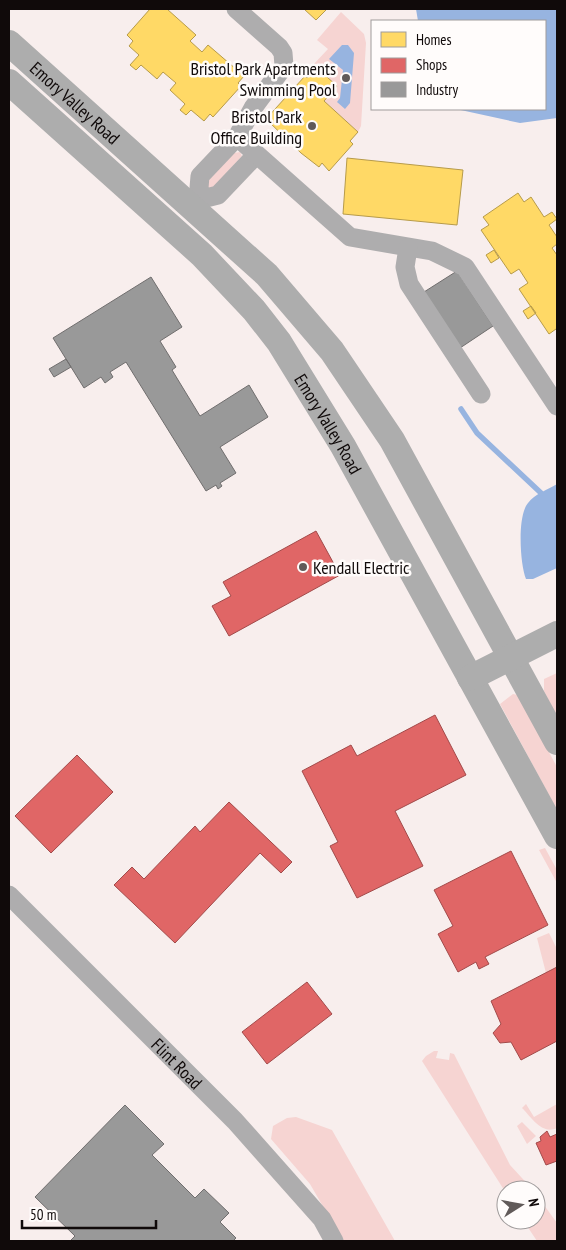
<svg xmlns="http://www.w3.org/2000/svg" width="566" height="1250" font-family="'PT Sans Narrow',sans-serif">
	<rect width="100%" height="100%" fill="#f8eeed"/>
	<path fill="#f6d4d2" d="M 341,12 L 364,34 L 366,43 L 361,126 L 358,132 L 324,101 L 337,86 L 317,68 L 315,69 L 312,66 L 328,49 L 317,40 Z
		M 240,152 L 242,156 L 209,192 L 206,183 L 234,153 Z
		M 557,673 L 557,717 L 544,691 L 544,679 Z
		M 513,694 L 518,695 L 557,767 L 557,810 L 500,704 Z
		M 545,848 L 557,870 L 557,883 L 539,850 Z
		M 549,933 L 557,949 L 557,967 L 546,973 L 537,938 Z
		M 434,1051 L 438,1051 L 436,1058 L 449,1060 L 450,1053 L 454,1054 L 510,1165 L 533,1190 L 506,1190 L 506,1193 L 422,1061 L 426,1056 Z
		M 526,1104 L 534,1117 L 557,1104 L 557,1128 C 542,1135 532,1118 522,1108 Z
		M 296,1117 L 332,1130 L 395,1241 L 343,1241 L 310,1184 L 271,1139 L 273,1126 L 287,1118 Z
		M 522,1122 L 536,1136 L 527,1144 L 517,1126 Z
		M 536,1194 L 557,1223 L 557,1241 L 537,1241 L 523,1220 L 536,1220 Z"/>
	<path fill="#97b4e0" d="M 416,9 L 557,9 L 557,118 L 520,123 L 456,109 L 545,109 L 545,21 L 418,21 Z
		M 342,45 L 348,45 L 354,53 L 350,103 L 345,109 L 337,102 L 340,98 L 343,70 L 329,59 Z
		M 557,484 L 557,568 L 533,579 L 526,579 C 520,564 517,516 528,503 C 535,494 547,490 557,484 Z"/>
	<path fill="#ffd966" stroke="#b79b4a" d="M 150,9 L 167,9 L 196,35 L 190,41 L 202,52 L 208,45 L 244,76 L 238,83 L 241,86 L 213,117 L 210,114 L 204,121 L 191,110 L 186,115 L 180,110 L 185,104 L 170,90 L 176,83 L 163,72 L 157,79 L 141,65 L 136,70 L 130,65 L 139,55 L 129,46 L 133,41 L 127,35 Z
		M 304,9 L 327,9 L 316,20 Z
		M 317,68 L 337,86 L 324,101 L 358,132 L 350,141 L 353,144 L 329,171 L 322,163 L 319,167 L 301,153 L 266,119 L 305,76 L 307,78 Z
		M 347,158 L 463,170 L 457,225 L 343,214 Z
		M 518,193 L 524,202 L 531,197 L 544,217 L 552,212 L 557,219 L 549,225 L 557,237 L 557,244 L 552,248 L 557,255 L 557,330 L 556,329 L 549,334 L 519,289 L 528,283 L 519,269 L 511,274 L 481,230 L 489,225 L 483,217 Z
		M 494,250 L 499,258 L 491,263 L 486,255 Z
		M 531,306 L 536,313 L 528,319 L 523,311 Z"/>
	<path fill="#e06666" stroke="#a24a4a" d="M 316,531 L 340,575 L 229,636 L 212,606 L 231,596 L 223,582 Z
		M 435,715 L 466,775 L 395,811 L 423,866 L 357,898 L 330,846 L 338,842 L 302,771 L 351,745 L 357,756 Z
		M 77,755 L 113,792 L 51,853 L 15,816 Z
		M 229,802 L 292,862 L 281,873 L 260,853 L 175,943 L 114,885 L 132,867 L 144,879 L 195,826 L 200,832 Z
		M 511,851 L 548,925 L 485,957 L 489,964 L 479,969 L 476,962 L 458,972 L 438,934 L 453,926 L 434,890 Z
		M 557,967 L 557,1041 L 521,1060 L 511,1042 L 500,1043 L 493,1033 L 501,1024 L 491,1001 Z
		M 307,982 L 332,1014 L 267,1064 L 242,1032 Z
		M 547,1131 L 550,1137 L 557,1134 L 557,1161 L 546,1165 L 536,1143 L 541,1141 L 540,1137 Z"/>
	<path fill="#999" stroke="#706e6e" d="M 457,271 L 493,326 L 460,348 L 424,292 Z
		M 151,277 L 182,327 L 160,341 L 176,367 L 172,370 L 200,416 L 249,385 L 268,417 L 220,447 L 236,473 L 220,483 L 222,486 L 218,489 L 216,485 L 206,491 L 126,362 L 110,372 L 113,377 L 105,383 L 101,377 L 84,388 L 53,338 Z
		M 66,359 L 71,367 L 54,377 L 49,369 Z
		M 125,1105 L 164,1144 L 152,1155 L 195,1198 L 204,1189 L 229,1213 L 220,1222 L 236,1238 L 233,1241 L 70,1241 L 75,1236 L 35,1197 Z"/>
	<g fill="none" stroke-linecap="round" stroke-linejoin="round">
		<path stroke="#97b4e0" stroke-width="5.5" d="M 461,409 L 477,433 L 541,493"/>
		<g stroke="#aeadae" stroke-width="19">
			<path d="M 236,9 L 279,47 L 283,53 L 284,66 L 253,108 L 237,137 L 200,176 L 198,200 L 218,195 L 256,155"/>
			<path d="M 237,137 L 350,237 L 432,251 L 465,267 L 557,406"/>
			<path d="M 408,248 L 405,267 L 409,284 L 481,394"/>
			<path id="s1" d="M 9,895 L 235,1121 L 322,1219 L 334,1241"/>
		</g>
		<g stroke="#adadad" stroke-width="26">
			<path id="s2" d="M 9,43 L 267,275 L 332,351 L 392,440 L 557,742"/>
			<path id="s3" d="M 9,82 L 202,255 L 254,310 L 279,342 L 343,446 L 557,836"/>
			<path d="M 470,678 L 557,634"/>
		</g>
	</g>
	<g fill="#615a59" stroke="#fffcfb" stroke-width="2">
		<circle cx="346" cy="78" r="5"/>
		<circle cx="312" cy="126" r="5"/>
		<circle cx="303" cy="567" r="5"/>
	</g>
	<g text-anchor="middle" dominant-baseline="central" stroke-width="5" stroke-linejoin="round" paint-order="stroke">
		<g font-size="18" fill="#100a0a" stroke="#fffcfb" text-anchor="end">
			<text x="336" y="68">Bristol Park Apartments<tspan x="336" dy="21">Swimming Pool</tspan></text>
			<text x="302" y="116">Bristol Park<tspan x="302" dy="21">Office Building</tspan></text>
			<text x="313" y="567" text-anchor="start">Kendall Electric</text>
		</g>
		<g font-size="18" fill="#100a0a" stroke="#fffcfb">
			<text stroke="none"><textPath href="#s2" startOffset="89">Emory Valley Road</textPath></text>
			<text stroke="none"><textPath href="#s3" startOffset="471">Emory Valley Road</textPath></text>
			<text stroke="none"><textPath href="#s1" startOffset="238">Flint Road</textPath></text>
		</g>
	</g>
	<rect width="566" height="1250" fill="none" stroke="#100a0a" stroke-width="20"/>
	<rect x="371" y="20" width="175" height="90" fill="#fffcfb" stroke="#9f9b9b"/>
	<rect x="381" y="32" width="25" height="15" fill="#ffd966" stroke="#9f9b9b"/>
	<text x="416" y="45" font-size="15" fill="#100a0a">Homes</text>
	<rect x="381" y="58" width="25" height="15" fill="#e06666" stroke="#9f9b9b"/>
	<text x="416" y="70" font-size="15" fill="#100a0a">Shops</text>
	<rect x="381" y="82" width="25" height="15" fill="#999999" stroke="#9f9b9b"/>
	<text x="416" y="95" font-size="15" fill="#100a0a">Industry</text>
	<g transform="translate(521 1205) rotate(79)"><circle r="24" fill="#fffcfb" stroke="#9f9b9b"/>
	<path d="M0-4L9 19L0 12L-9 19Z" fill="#615a59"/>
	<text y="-8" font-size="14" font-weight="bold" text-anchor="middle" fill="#100a0a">N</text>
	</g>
	<path d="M22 1220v8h134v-8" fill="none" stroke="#100a0a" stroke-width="2.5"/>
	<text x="30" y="1220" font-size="15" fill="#100a0a" stroke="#fffcfb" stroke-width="4" paint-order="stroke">50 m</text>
</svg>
